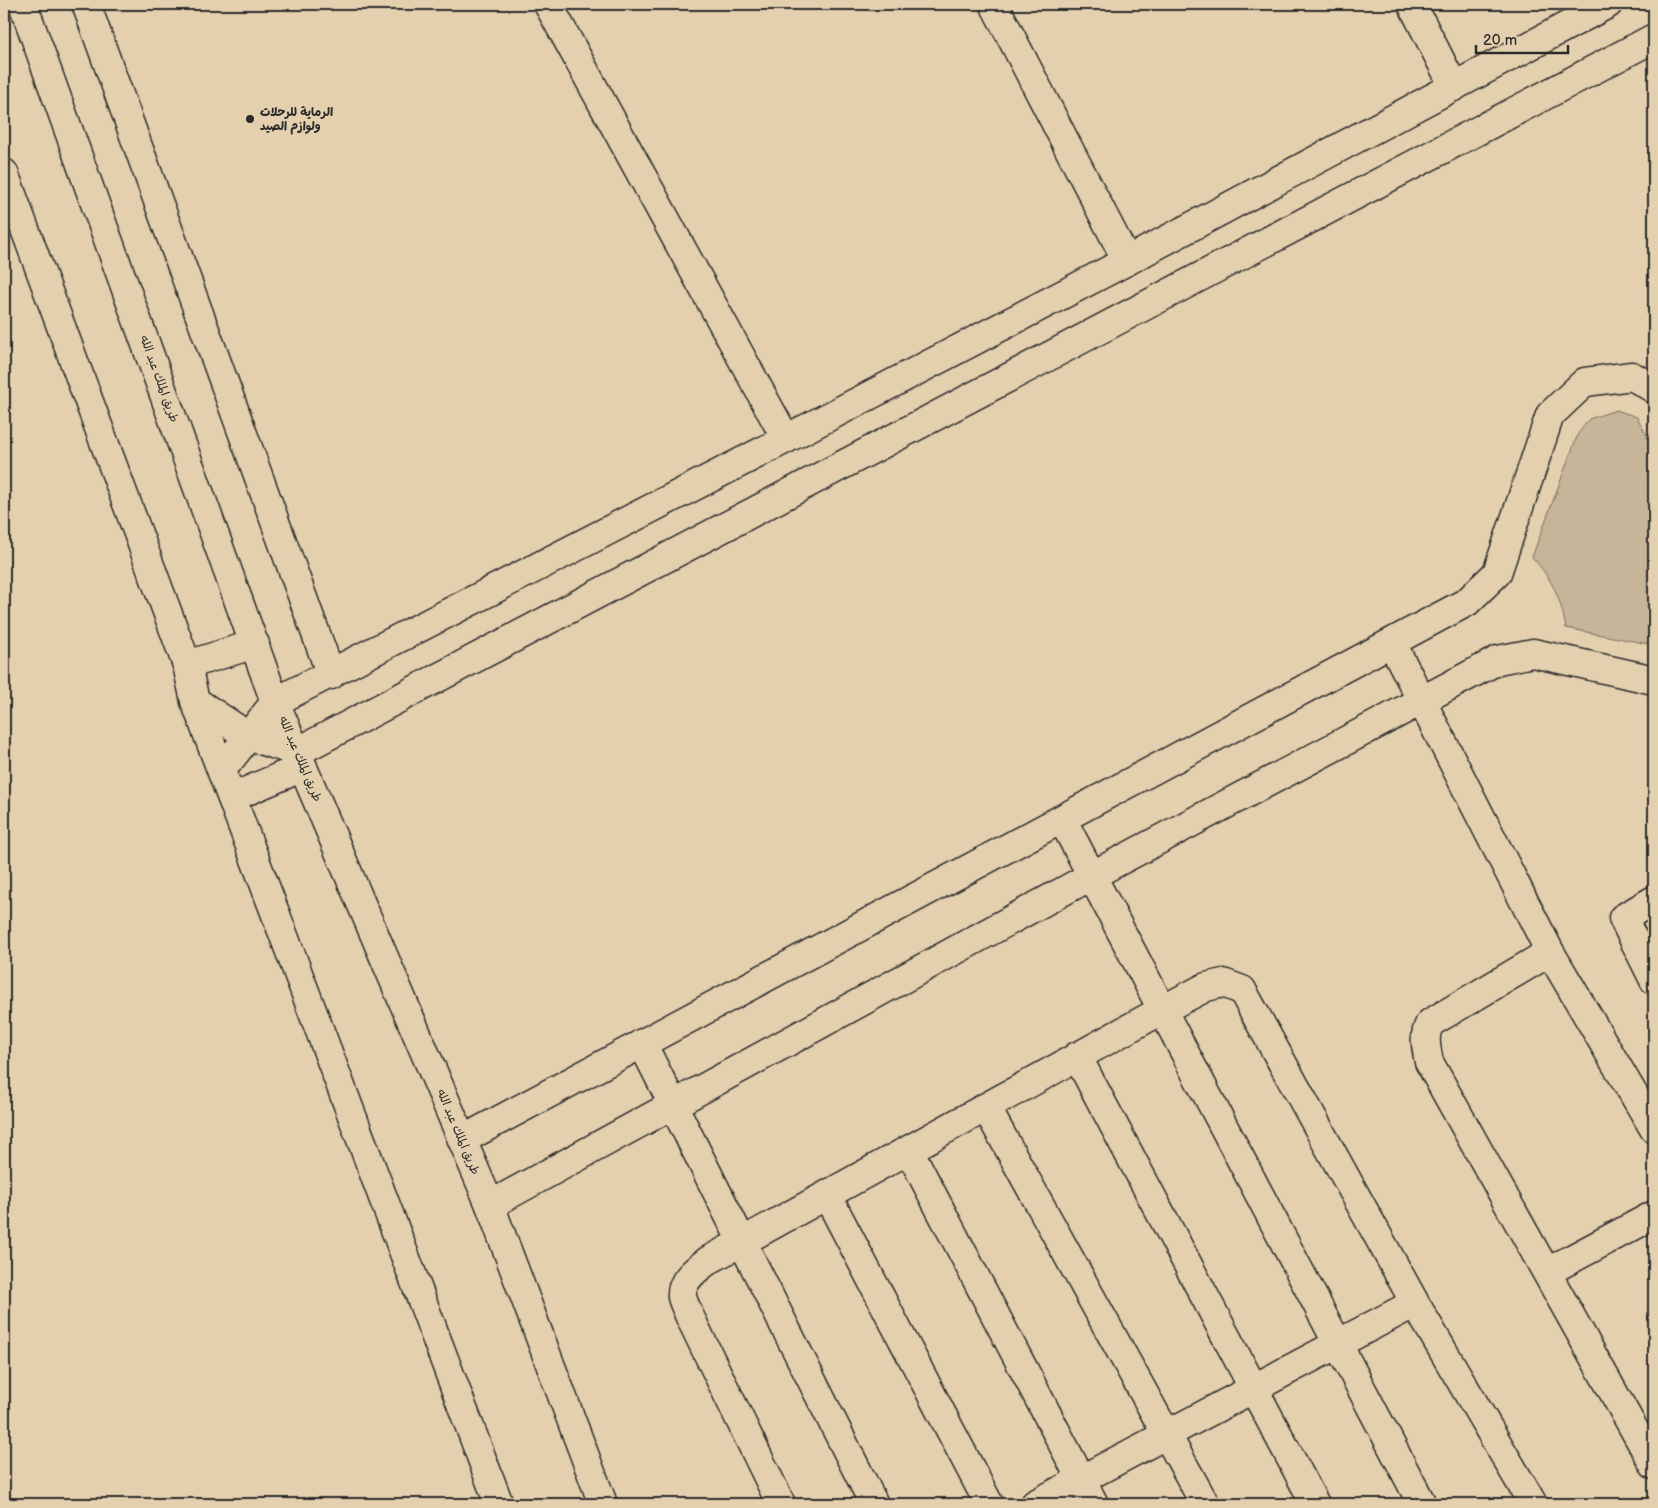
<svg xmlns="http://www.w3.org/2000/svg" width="1658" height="1508" font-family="'Balsamiq Sans','Playpen Sans Arabic',sans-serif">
	<rect width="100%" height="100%" fill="#e4d0ae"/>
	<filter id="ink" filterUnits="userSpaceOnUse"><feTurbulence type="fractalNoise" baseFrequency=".02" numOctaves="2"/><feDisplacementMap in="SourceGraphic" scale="10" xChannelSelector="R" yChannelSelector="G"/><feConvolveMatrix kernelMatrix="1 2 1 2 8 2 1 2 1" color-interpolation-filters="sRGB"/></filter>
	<g filter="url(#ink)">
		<path fill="#c6b599" stroke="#787062" d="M 1616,410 L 1637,417 L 1654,449 L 1654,645 L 1566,628 C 1560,596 1553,581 1532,557 L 1578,434 L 1589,419 Z"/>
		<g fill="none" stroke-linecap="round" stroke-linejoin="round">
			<defs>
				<path id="minor" d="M 86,4 L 331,675
					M 548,4 L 786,439
					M 994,4 L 1127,261
					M 1412,4 L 1454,87
					M 1392,643 L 1550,952 L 1654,1129
					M 187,665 L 255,644
					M 195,701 L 248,736 L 297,752 L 1654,38
					M 222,770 L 275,702 L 786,439 L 1127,261 L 1608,4
					M 233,797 L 303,767
					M 1062,819 L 1422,1504
					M 1654,900 L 1623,918 L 1654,980
					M 1550,952 L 1430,1023 C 1423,1036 1426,1047 1429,1062 L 1654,1465
					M 642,1043 L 874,1504
					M 1077,1056 L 1315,1504
					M 986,1107 L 1205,1504
					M 462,1140 L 1467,602 L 1497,573 L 1550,415 L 1585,382 L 1632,376 L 1654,389
					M 909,1150 L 1094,1504
					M 827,1195 L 989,1504
					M 490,1205 L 1091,876 L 1498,660 L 1533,653 L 1654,680
					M 1547,1272 L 1654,1215
					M 781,1504 L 689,1315 C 687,1309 683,1302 682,1297 C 680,1280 698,1268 709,1260 L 1162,1010 L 1206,987 L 1223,983 L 1242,990 L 1415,1303 L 1533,1504
					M 1035,1504 L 1415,1303"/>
				<path id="major" d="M 23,4 L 275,702 L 490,1205 L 603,1504
					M 4,173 L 187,665 L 195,701 L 499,1504"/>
			</defs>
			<use href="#minor" stroke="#2b2b2b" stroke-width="31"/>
			<use href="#major" stroke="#2b2b2b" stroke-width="31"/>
			<use href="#minor" stroke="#e4d0ae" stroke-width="28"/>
			<use href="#major" stroke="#e4d0ae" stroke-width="28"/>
		</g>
	</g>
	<circle fill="#2b2b2b" stroke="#e4d0ae" stroke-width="2" cx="250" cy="119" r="5"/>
	<g text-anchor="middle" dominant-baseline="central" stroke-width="4.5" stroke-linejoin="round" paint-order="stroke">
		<g font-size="12" font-weight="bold" fill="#2b2b2b" stroke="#e4d0ae" text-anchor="start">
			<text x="260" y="112">الرماية للرحلات<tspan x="260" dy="14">ولوازم الصيد</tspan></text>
		</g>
		<g font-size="12" fill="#2b2b2b" stroke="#e4d0ae">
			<text transform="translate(159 379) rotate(70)">طريق الملك عبد الله</text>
			<text transform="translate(300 759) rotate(67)">طريق الملك عبد الله</text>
			<text transform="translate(458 1132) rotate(67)">طريق الملك عبد الله</text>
		</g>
	</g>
	<rect width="1658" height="1508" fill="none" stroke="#e4d0ae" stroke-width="20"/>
	<rect x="10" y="10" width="1638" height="1488" fill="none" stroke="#2b2b2b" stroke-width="2" filter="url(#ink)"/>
	<path d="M1476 45v8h92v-8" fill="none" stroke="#2b2b2b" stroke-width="2.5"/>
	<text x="1483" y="45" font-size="15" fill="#2b2b2b" stroke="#e4d0ae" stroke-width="4" paint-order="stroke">20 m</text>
</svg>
